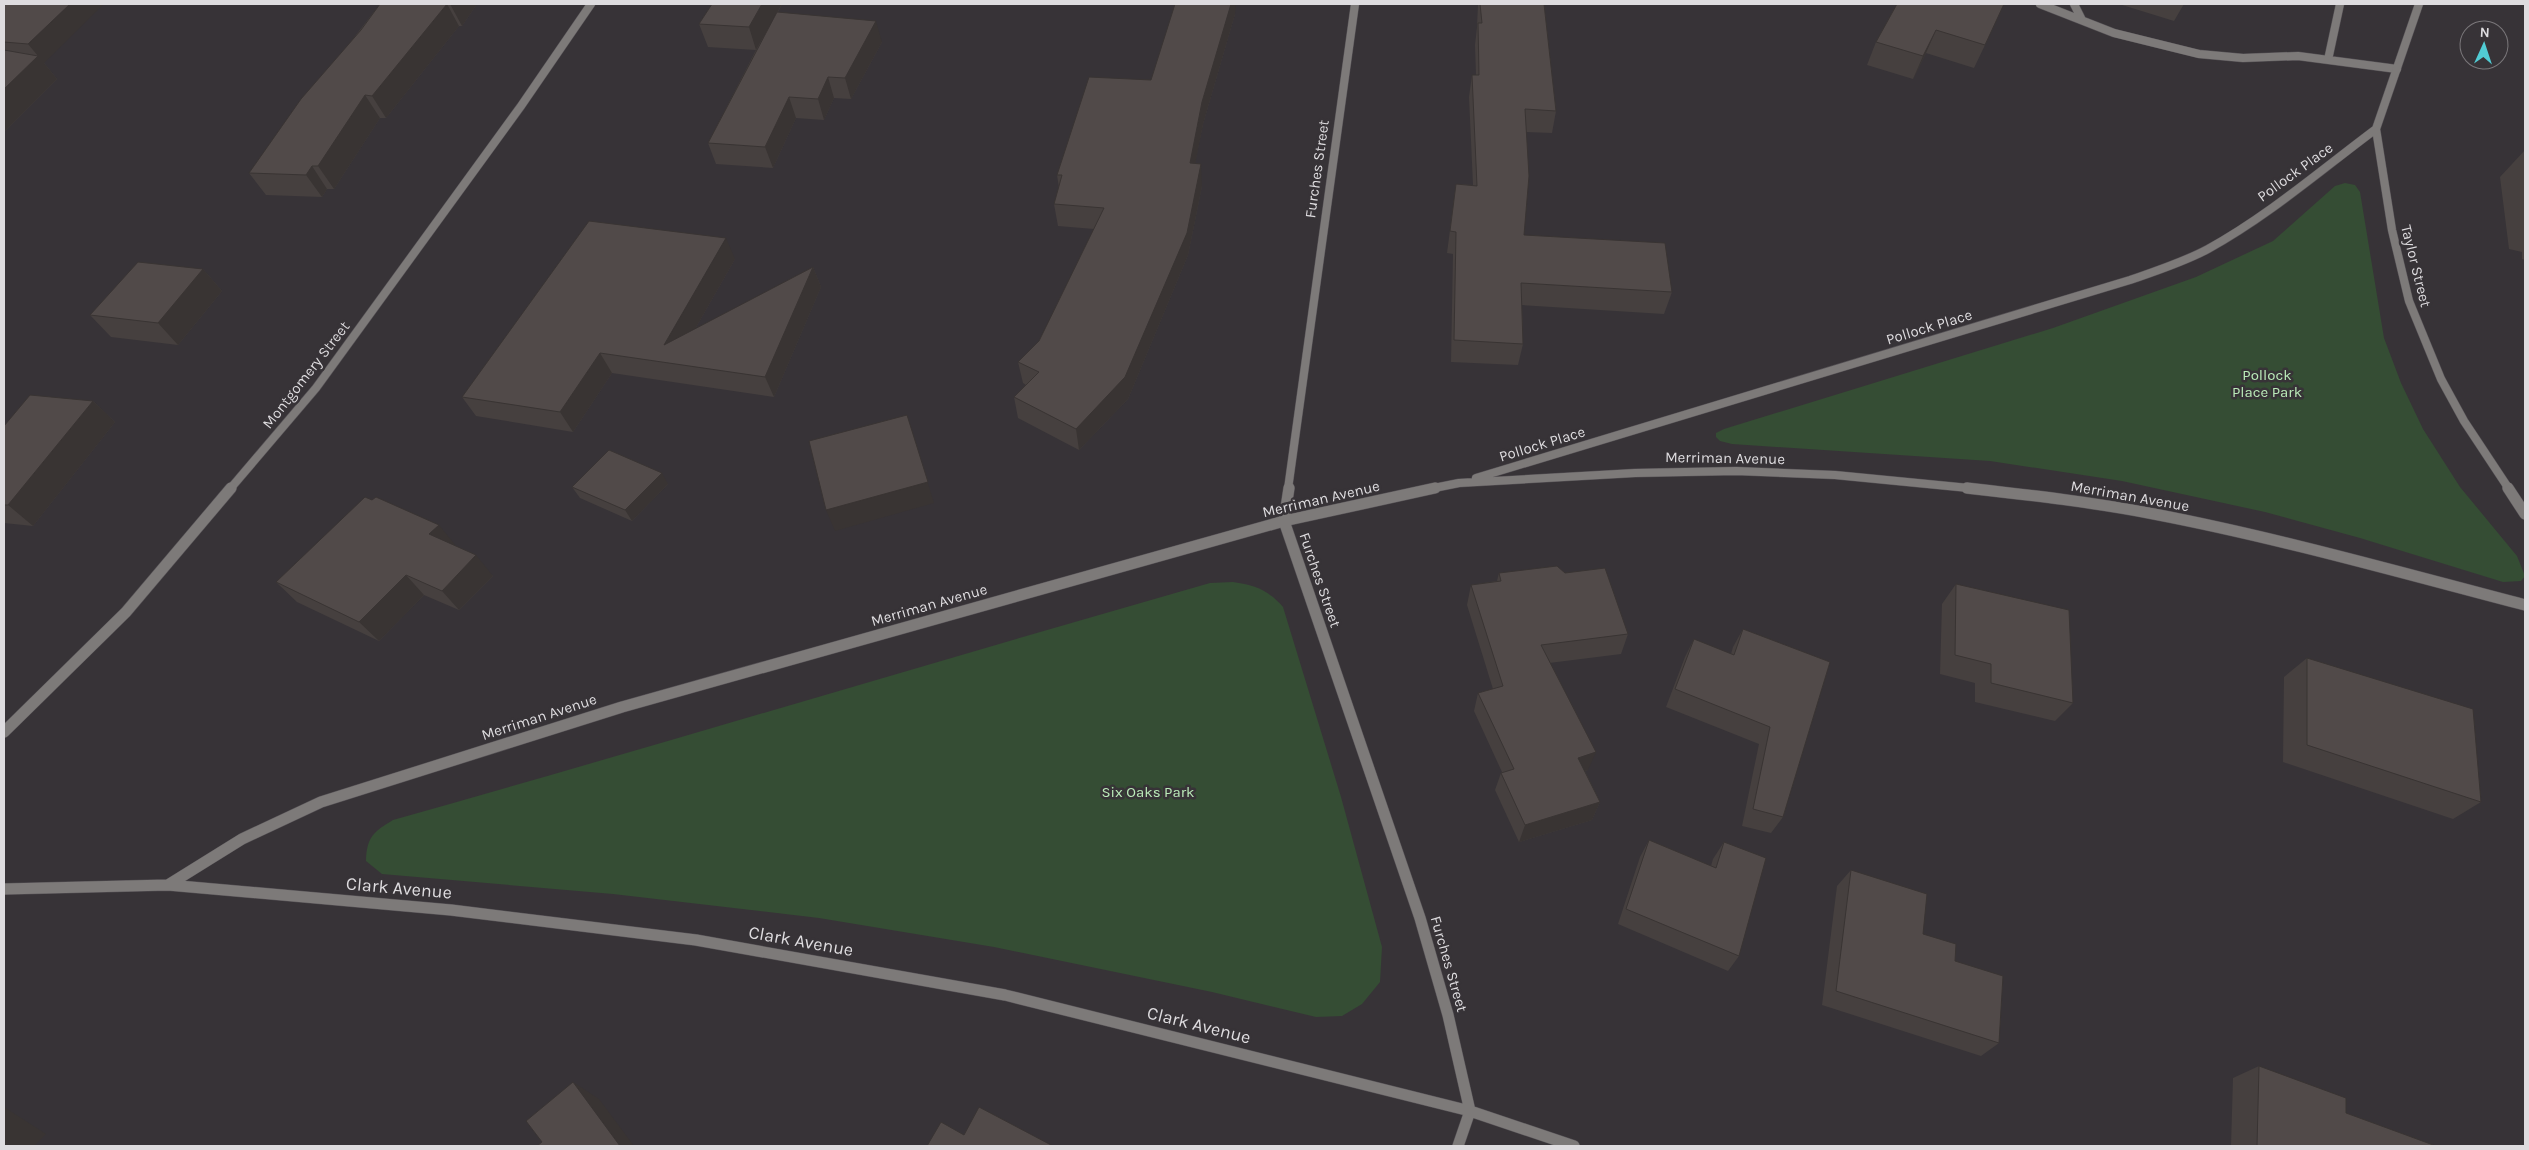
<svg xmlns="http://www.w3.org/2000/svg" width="2529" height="1150" font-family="Karla,sans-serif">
	<rect width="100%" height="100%" fill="#373337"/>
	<path fill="#354d34" d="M 2345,183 L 2355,185 L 2360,192 L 2384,338 L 2401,383 L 2423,429 L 2460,487 L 2517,556 L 2525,576 L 2521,581 L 2503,582 L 2360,538 L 2265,512 L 2122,481 L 1990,461 L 1732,444 L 1720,441 L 1716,437 L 1716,433 L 1724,429 L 2053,328 L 2196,277 L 2273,241 L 2335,186 Z
		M 1233,582 C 1255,585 1268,590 1283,607 L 1341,797 L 1382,947 L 1380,982 L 1362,1004 L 1342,1016 L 1316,1017 L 1212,992 L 994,947 L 819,918 L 613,894 L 382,874 L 366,861 C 367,837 373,832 393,820 C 666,743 937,661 1210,583 Z"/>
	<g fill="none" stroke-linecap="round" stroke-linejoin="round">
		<defs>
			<path id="service" d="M 2040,4 L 2114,33 L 2199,54 L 2243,58 L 2298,56 L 2397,69
				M 2074,4 L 2082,20
				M 2328,60 L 2340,4"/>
			<path id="minor-far1" d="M 2419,4 L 2376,129 L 2392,230 L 2409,301 L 2441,379 L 2464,421 L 2509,489
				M 1476,478 L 2130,280 C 2156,271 2184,262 2208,249 C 2268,216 2321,170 2376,129
				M 230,489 L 316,388 L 521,106 L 591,4
				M 1288,489 L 1355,4
				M 1429,489 L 1459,483 L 1635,473 L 1736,471 L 1835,475 L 1979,489"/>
			<path id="minor" d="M 1289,488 L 1284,521 L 1420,918 L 1448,1015 L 1470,1111 L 1458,1146
				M 1967,488 C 2029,495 2092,502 2154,514 C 2279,538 2402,573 2525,605
				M 2508,488 L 2525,514
				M 4,732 L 126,612 L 231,488
				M 168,885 L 242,839 L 321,802 L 622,707 L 1284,521 L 1435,488
				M 4,889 L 168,885 L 451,910 L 696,940 L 1005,995 L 1470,1111 L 1574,1146"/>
		</defs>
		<use href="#service" stroke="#555155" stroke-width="9"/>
		<use href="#minor-far1" stroke="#555155" stroke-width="9"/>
		<use href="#minor" stroke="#555155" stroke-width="12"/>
		<use href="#service" stroke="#7d7a79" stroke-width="8"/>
		<use href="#minor-far1" stroke="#7d7a79" stroke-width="8"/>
		<use href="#minor" stroke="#7d7a79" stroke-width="11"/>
	</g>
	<path fill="#46403f" d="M 4,4 L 44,63 L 57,79 L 4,132 Z
		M 380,4 L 477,4 L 462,26 L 459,26 L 386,118 L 380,118 L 334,189 L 327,189 L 322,197 L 266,195 L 249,173 Z
		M 712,4 L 782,4 L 778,12 L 882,42 L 851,99 L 834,98 L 824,120 L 796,118 L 773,168 L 716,164 L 708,143 L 756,50 L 708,47 L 699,24 Z
		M 1478,4 L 1544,4 L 1556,111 L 1552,133 L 1526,132 L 1524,235 L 1672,292 L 1664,314 L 1522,305 L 1523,344 L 1518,365 L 1451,362 L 1453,254 L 1447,253 L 1456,184 L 1473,185 L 1469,97 L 1472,75 L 1476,75 L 1475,45 L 1477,27 Z
		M 1897,4 L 1985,45 L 1974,68 L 1926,53 L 1913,79 L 1867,65 L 1876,42 Z
		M 2119,4 L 2184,4 L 2174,21 Z
		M 1235,14 L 1203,124 L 1195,163 L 1202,186 L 1188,255 L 1128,399 L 1079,450 L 1018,418 L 1014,397 L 1026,385 L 1023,383 L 1018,362 L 1039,341 L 1094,229 L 1058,226 L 1054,204 L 1059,188 L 1057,175 L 1151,80 Z
		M 2525,150 L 2525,260 L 2522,259 L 2522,252 L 2509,249 L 2500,177 Z
		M 735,259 L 695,329 L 813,267 L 821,287 L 774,397 L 612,373 L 573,432 L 476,416 L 462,397 Z
		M 203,269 L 222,291 L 178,345 L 111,337 L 90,315 Z
		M 93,401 L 115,422 L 33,526 L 4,523 L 4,426 Z
		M 668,484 L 632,521 L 580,498 L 572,487 Z
		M 456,546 L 493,576 L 459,610 L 424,595 L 379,641 L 297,602 L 276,582 Z
		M 1499,573 L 1628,634 L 1621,654 L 1549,663 L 1588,770 L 1585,771 L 1600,802 L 1592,820 L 1519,842 L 1495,790 L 1501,773 L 1502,772 L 1474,711 L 1478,693 L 1493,689 L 1467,605 L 1471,585 L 1497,581 Z
		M 1956,584 L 2073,703 L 2055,721 L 1975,702 L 1975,683 L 1940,674 L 1942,604 Z
		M 1743,629 L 1830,662 L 1783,817 L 1771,833 L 1742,826 L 1759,744 L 1666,707 L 1685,657 L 1694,639 L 1731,654 L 1733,647 Z
		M 2307,658 L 2481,802 L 2453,819 L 2283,762 L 2284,677 Z
		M 1649,840 L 1711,866 L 1713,859 L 1724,842 L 1739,956 L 1728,971 L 1618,924 L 1640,857 Z
		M 1851,870 L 1923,934 L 1955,961 L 1999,1043 L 1981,1056 L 1822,1005 L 1837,886 Z
		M 2259,1066 L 2346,1113 L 2436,1146 L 2231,1146 L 2233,1078 Z"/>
	<path fill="#393433" d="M 70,4 L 104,4 L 44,63 L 57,79 L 4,132 L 4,89 L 38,56 L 28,44 Z
		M 447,4 L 459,26 L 386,118 L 372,96 Z
		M 450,4 L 477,4 L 462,26 Z
		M 762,4 L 782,4 L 756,50 L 749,27 Z
		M 1231,4 L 1236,4 L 1235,14 L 1203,124 L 1191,185 L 1190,163 L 1202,102 Z
		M 876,21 L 882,42 L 851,99 L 845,78 Z
		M 1936,30 L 1926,53 L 1913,79 L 1923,56 Z
		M 828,77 L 834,98 L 824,120 L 818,99 Z
		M 365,95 L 380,118 L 334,189 L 318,166 Z
		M 789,97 L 796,118 L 773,168 L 765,147 Z
		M 1201,164 L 1202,186 L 1188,255 L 1128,399 L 1079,450 L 1076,429 Z
		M 312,166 L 327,189 L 322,197 L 306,175 Z
		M 726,238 L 735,259 L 675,364 L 664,345 Z
		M 813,267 L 821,287 L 774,397 L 765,377 Z
		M 203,269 L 222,291 L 178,345 L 158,323 Z
		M 600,353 L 612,373 L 573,432 L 560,412 Z
		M 93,401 L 115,422 L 33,526 L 8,505 Z
		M 907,415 L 934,503 L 835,531 L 826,510 Z
		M 662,473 L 668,484 L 632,521 L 625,510 Z
		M 439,525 L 456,546 L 429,534 Z
		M 476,555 L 493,576 L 459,610 L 442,591 Z
		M 406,575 L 424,595 L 379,641 L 359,622 Z
		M 1596,752 L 1588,770 L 1571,775 L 1578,758 Z
		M 1600,802 L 1592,820 L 1519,842 L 1525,825 Z
		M 573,1082 L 599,1099 L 634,1146 L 620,1146 Z
		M 4,1107 L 46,1134 L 34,1146 L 4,1146 Z"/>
	<path fill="#514a49" stroke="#393433" d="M 4,4 L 70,4 L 28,44 L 4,42 Z
		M 380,4 L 447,4 L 372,96 L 365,95 L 318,166 L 312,166 L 306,175 L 249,173 L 301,99 L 361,30 Z
		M 712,4 L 762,4 L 749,27 L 699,24 Z
		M 1175,4 L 1231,4 L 1202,102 L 1190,163 L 1201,164 L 1187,233 L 1125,377 L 1076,429 L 1014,397 L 1039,372 L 1018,362 L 1039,341 L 1104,208 L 1054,204 L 1062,175 L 1057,175 L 1089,77 L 1151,80 Z
		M 1480,4 L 1544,4 L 1556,111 L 1525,109 L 1529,176 L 1524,235 L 1665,243 L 1672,292 L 1521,283 L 1523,344 L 1454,340 L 1456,232 L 1450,231 L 1456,184 L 1477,186 L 1472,75 L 1479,75 L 1478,23 L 1482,23 Z
		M 1897,4 L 2004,4 L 1985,45 L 1936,30 L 1923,56 L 1876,42 Z
		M 777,12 L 876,21 L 845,78 L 828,77 L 818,99 L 789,97 L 765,147 L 708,143 Z
		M 4,50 L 38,56 L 4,89 Z
		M 589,221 L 726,238 L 664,345 L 813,267 L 765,377 L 600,353 L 560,412 L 462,397 Z
		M 138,262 L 203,269 L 158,323 L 90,315 Z
		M 30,395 L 93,401 L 8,505 L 4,505 L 4,426 Z
		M 907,415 L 928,482 L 826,510 L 809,441 Z
		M 609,450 L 662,473 L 625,510 L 572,487 Z
		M 365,497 L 372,500 L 376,497 L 439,525 L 429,534 L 476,555 L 442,591 L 406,575 L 359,622 L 276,582 Z
		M 1557,566 L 1565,573 L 1605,568 L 1628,634 L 1541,645 L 1596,752 L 1578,758 L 1600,802 L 1525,825 L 1501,773 L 1514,769 L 1478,693 L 1503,686 L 1471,585 L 1501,581 L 1499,573 Z
		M 1956,584 L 2069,610 L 2073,703 L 1991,683 L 1991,664 L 1955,655 Z
		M 1743,629 L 1830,662 L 1783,817 L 1753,809 L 1770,727 L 1675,689 L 1694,639 L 1734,655 Z
		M 2307,658 L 2473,709 L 2481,802 L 2307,745 Z
		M 1649,840 L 1716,868 L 1724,842 L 1766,858 L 1739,956 L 1626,909 Z
		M 1851,870 L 1927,894 L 1923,934 L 1956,944 L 1955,961 L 2003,976 L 1999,1043 L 1836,991 Z
		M 2259,1066 L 2346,1098 L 2346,1113 L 2436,1146 L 2257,1146 Z
		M 573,1082 L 620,1146 L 537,1146 L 542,1142 L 526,1121 Z
		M 979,1107 L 1053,1146 L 927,1146 L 941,1122 L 964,1135 Z"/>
	<g text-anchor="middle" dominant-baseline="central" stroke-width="5" stroke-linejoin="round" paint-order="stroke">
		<g font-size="15" fill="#dedcdf" stroke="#373337">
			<text transform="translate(1317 169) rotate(-82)">Furches Street</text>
			<text transform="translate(2295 172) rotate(-36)">Pollock Place</text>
			<text transform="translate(2416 266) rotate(76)">Taylor Street</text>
			<text transform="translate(1929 327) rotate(-17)">Pollock Place</text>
			<text transform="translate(306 375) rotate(-52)">Montgomery Street</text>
			<text transform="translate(1542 444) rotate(-17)">Pollock Place</text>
			<text transform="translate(1725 458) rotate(1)">Merriman Avenue</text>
			<text transform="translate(2130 496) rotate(10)">Merriman Avenue</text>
			<text transform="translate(1321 499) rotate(-13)">Merriman Avenue</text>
			<text transform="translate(1320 580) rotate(71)">Furches Street</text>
			<text transform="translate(929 605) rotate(-16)">Merriman Avenue</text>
			<text transform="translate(539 717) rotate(-18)">Merriman Avenue</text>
			<text transform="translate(1449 964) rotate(74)">Furches Street</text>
		</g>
		<g font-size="15" fill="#bbebb9" stroke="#373337">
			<text x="2267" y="375">Pollock<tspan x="2267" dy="17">Place Park</tspan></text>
			<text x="1148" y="792">Six Oaks Park</text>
		</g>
		<g font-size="18" fill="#dedcdf" stroke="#373337">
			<text transform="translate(399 888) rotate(5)">Clark Avenue</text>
			<text transform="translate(801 941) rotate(10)">Clark Avenue</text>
			<text transform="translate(1199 1025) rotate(14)">Clark Avenue</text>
		</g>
	</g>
	<rect width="2529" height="1150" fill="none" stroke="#dedcdf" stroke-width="10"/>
	<g transform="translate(2484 45) rotate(3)"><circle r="24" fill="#373337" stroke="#7a777a"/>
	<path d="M0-4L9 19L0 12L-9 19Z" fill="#51ccd4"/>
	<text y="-8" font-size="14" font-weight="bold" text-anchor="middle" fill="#dedcdf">N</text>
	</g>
</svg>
